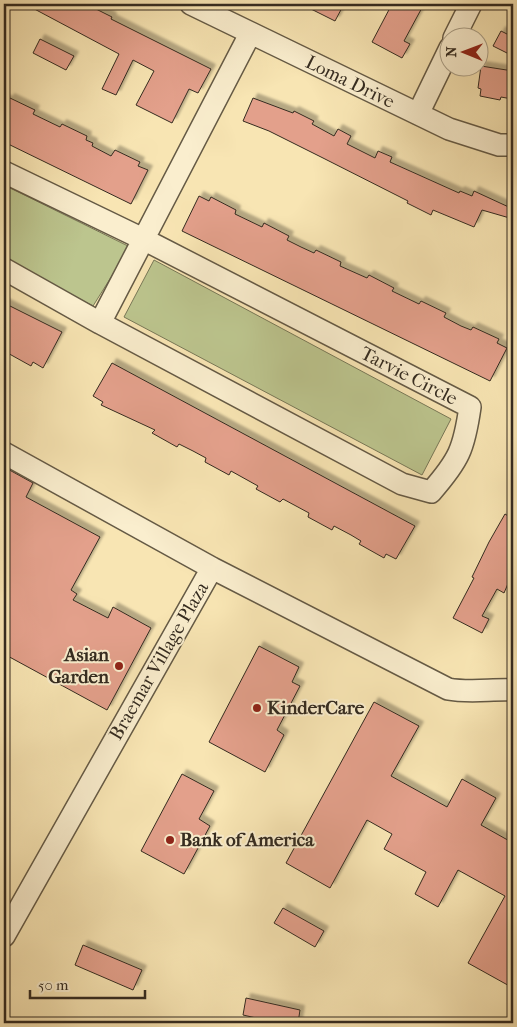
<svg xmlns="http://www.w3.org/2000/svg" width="517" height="1027" font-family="'IM FELL French Canon',serif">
	<defs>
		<filter id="shadow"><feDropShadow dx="4.5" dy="-4.5" stdDeviation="1" flood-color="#0004"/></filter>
	</defs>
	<rect width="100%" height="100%" fill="#f8e5b3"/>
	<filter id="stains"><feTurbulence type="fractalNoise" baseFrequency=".004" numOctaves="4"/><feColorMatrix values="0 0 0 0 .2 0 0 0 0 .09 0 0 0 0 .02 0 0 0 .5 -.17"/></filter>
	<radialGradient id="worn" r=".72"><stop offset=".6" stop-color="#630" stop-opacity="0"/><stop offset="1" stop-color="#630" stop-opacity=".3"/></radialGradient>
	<path fill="#bcc58e" stroke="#787857" d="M 4,185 L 130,247 L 93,306 L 4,258 Z
		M 154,260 L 451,419 L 422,475 L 124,317 Z"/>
	<path fill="#e3a08b" stroke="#342b20" filter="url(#shadow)" d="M 25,4 L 86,4 L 112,17 L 111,19 L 211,69 L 198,93 L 189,89 L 172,123 L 136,105 L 154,71 L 133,60 L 116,95 L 102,89 L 119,54 Z
		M 301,4 L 344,4 L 335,21 Z
		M 392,4 L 424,4 L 404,41 L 410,44 L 402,58 L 372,42 Z
		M 501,31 L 513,37 L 513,56 L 493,46 Z
		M 40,39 L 74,56 L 66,70 L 33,53 Z
		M 481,66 L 513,71 L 512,99 L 501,97 L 500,100 L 480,96 L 481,89 L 478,88 Z
		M 10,98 L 35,110 L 33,114 L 60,127 L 62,124 L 87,136 L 86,140 L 93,143 L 92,146 L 111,156 L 115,150 L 140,162 L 138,166 L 148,170 L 131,204 L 4,142 L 4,99 L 8,101 Z
		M 253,98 L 293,113 L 294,111 L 314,121 L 312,124 L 334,136 L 338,129 L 351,136 L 347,144 L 375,158 L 378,151 L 392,157 L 390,162 L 459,193 L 460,191 L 472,196 L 474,191 L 513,209 L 513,219 L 482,210 L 474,227 L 433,210 L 431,215 L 407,203 L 408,201 L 323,158 L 269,131 L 243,121 Z
		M 199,196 L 209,201 L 211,197 L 236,210 L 235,214 L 262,227 L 264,223 L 289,236 L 287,240 L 301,247 L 314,253 L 316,250 L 341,262 L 340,266 L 367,278 L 369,275 L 394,288 L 392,291 L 419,304 L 421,301 L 446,313 L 444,317 L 461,326 L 471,330 L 473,327 L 499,339 L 497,343 L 507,348 L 490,381 L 182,231 Z
		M 4,303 L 62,332 L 43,368 L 33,362 L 31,366 L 4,351 Z
		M 112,363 L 415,526 L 396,559 L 386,554 L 384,558 L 359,544 L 361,541 L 351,535 L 334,526 L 332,530 L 308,517 L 309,513 L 283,499 L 280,502 L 256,489 L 258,486 L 231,471 L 229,475 L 205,462 L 206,458 L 193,451 L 179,444 L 177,447 L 152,433 L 155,430 L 101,405 L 103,402 L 93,396 Z
		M 4,467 L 33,483 L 26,497 L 100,537 L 71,590 L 77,594 L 73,600 L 108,618 L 113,607 L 151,628 L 107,710 L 4,654 Z
		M 505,514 L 513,519 L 513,572 L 504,593 L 497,589 L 482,616 L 489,619 L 482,633 L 453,618 L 474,578 L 472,577 L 489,542 Z
		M 259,646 L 299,667 L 292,682 L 300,686 L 277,730 L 284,735 L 265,772 L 209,742 Z
		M 374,702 L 419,726 L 391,776 L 447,807 L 462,779 L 496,798 L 481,825 L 513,843 L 513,988 L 468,963 L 505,896 L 458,870 L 438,907 L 415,894 L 426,872 L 384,849 L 392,834 L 367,820 L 330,888 L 286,863 Z
		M 182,774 L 214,791 L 199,819 L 210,826 L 184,874 L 141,851 Z
		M 283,908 L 324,931 L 315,947 L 274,923 Z
		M 83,945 L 142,970 L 133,990 L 75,965 Z
		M 246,998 L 300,1010 L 298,1023 L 278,1023 L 243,1015 Z"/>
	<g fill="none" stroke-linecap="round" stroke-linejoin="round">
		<defs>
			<path id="minor" d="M 191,4 L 449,129 L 499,145 L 513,145
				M 454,38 L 471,4
				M 418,114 L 450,48
				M 4,172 L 145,240 L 470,407 C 464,449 459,460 431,492 L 402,484 L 100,323 L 4,269
				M 100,323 L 250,34
				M 4,453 L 212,568 L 448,689 C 469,693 492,689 513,690
				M 4,936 L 212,568"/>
		</defs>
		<use href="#minor" stroke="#655a45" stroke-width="24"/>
		<use href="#minor" stroke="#faeece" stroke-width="21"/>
	</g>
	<g fill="#8f2418" stroke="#faeece" stroke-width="2">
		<circle cx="119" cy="666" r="5"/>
		<circle cx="257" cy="708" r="5"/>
		<circle cx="170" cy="840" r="5"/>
	</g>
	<g text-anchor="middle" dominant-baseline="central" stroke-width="4" stroke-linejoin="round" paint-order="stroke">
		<g font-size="19" fill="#342b20" stroke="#faeece">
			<text transform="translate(350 82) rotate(26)">Loma Drive</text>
			<text transform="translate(409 376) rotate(27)">Tarvie Circle</text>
			<text transform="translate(159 661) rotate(-60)">Braemar Village Plaza</text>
		</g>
		<g font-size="19" font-weight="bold" fill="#342b20" stroke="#faeece" text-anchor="start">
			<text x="109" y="655" text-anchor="end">Asian<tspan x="109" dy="22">Garden</tspan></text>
			<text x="267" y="708">KinderCare</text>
			<text x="180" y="840">Bank of America</text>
		</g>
	</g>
	<rect width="517" height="1027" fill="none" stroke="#f8e5b3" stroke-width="20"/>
	<rect x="5" y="5" width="507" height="1017" fill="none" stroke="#342b20" stroke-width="2.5"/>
	<rect x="10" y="10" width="497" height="1007" fill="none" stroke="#342b20"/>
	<g transform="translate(464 52) rotate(271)"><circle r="24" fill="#faeece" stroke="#aba088"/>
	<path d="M0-4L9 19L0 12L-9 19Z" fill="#8f2418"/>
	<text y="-8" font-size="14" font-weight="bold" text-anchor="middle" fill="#342b20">N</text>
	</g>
	<path d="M30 990v8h115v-8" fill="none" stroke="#342b20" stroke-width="2.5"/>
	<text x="38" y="990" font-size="15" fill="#342b20" stroke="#faeece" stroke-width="4" paint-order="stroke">50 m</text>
	<rect width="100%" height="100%" filter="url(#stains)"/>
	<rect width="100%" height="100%" fill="url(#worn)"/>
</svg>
